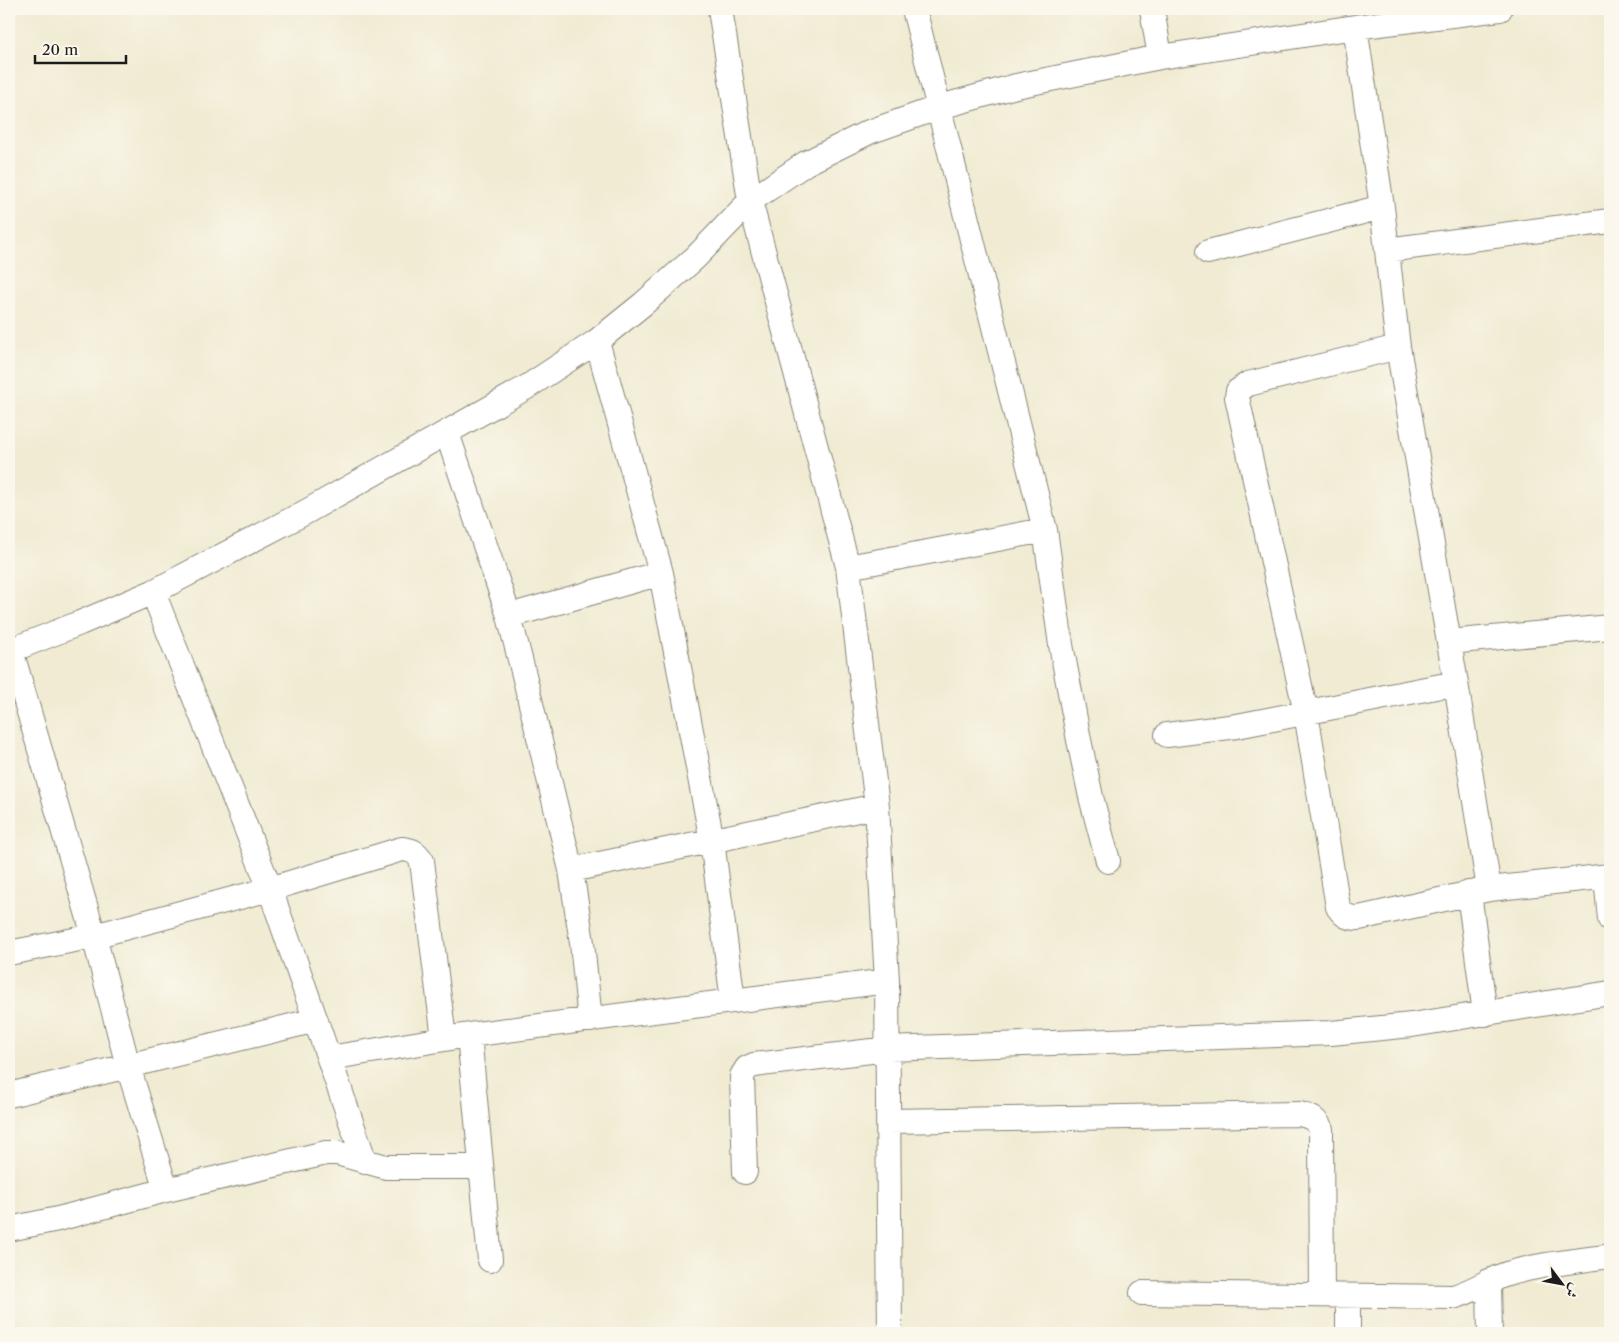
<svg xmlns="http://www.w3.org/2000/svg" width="1619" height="1342" font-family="'Libre Caslon Text',Amiri,serif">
	<rect width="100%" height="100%" fill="#fbf7ec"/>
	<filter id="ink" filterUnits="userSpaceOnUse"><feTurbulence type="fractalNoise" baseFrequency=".02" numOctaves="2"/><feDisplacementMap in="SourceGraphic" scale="10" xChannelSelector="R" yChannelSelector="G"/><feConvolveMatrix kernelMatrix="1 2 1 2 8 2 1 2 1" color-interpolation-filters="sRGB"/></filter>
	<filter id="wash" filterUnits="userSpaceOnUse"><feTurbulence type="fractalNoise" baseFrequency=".0096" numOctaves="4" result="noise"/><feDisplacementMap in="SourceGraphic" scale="20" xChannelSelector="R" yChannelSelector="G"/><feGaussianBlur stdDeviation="1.12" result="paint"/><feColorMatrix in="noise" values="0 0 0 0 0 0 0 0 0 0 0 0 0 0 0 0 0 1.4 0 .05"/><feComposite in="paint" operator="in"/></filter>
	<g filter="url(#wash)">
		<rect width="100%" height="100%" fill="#f0ebd2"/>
	</g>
	<g filter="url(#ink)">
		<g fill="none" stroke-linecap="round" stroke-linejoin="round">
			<defs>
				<path id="minor" d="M 720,9 L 750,201 L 848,567 L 877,806 L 887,981 L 890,1333
					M 914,9 L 1045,530 L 1061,645 L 1079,740 L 1091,797 L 1108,861
					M 1152,9 L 1160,57
					M 1355,27 L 1382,207 L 1398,347 L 1456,683 L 1489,889
					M 1387,250 L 1610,221
					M 1208,252 L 1382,207
					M 597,341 L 661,573 L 712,841 L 733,1001
					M 1398,347 L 1248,384 L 1238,391 L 1237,397 L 1306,713 L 1338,907 C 1344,916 1348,918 1359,918 L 1489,889 L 1610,876
					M 447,433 L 509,616 L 524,675 L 571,870 L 582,943 L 590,1020
					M 848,567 L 1045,530
					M 153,592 L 270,889 L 365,1162
					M 509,616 L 661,573
					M 1449,642 L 1610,627
					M 11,650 L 94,936 L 128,1066 L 166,1190
					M 9,651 L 80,623 L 153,592 L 304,513 L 527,387 L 597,341 L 643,304 L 696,257 L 750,201 L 806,163 L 869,132 L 940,107 L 1016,86 L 1160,57 L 1355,27 L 1500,9
					M 1167,735 L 1237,726 L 1456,683
					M 571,870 L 877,806
					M 1606,877 L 1610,919
					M 1469,893 L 1485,1014
					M 9,953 L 94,936 L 270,889 L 402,849 C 413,850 416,852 422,861 L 444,1039
					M 469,1035 L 490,1260
					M 329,1058 L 469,1035 L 887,981
					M 9,1095 L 316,1020
					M 889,1121 L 1300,1114 C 1311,1117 1316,1119 1321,1129 L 1322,1295
					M 745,1172 L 742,1076 L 747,1068 L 754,1065 L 888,1049 L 1331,1033 L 1412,1025 L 1610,993
					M 9,1229 L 58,1219 L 166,1190 L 326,1153 L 337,1153 L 386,1167 L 481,1167
					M 1489,1281 L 1490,1333
					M 1142,1293 L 1453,1297 C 1472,1292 1488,1280 1507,1274 C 1540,1264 1576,1261 1610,1256
					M 1348,1333 L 1348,1296"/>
			</defs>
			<use href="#minor" stroke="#868477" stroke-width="26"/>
			<use href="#minor" stroke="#fff" stroke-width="24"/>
		</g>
	</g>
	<rect width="1619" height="1342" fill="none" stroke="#fbf7ec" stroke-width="30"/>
	<g transform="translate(1562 1284) rotate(122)" stroke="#fbf7ec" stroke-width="4" paint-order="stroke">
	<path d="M0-4L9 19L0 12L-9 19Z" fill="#1c1c1c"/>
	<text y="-8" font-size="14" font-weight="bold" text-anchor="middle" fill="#1c1c1c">ش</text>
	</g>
	<path d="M35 55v8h91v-8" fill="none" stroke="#1c1c1c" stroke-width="2.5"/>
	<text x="42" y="55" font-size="15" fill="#1c1c1c" stroke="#fbf7ec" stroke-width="4" paint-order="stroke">20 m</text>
</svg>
